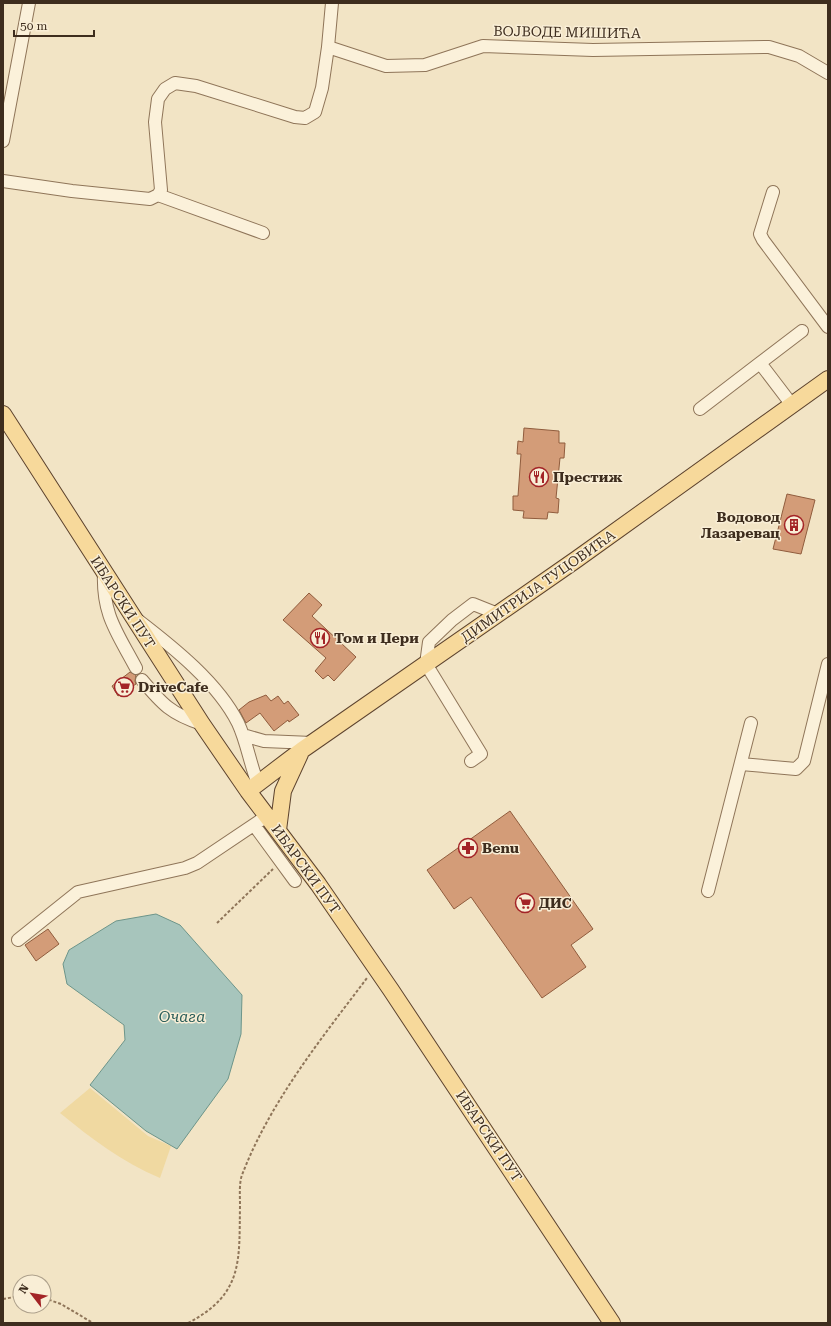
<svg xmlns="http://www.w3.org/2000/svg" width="831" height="1326" font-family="'Roboto Serif',serif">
	<rect width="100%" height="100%" fill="#f2e4c5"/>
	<path fill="#f0d9a1" d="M 90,1088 L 148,1136 L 171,1146 L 160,1178 C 122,1162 92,1139 60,1113 Z"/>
	<path fill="#a7c5bc" stroke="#6d958a" d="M 156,914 L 180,925 L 242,995 L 241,1034 L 228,1079 L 177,1149 L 146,1131 L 90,1085 L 125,1040 L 124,1025 L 67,984 L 63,964 L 69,950 L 116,921 Z"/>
	<path fill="#d39c78" stroke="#905c3d" d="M 524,428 L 559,431 L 559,443 L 565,443 L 564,458 L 560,458 L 556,498 L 559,499 L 558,513 L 548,512 L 547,519 L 523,518 L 524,511 L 513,510 L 513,496 L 518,496 L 521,454 L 517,454 L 518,441 L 523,442 Z
		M 787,494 L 815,500 L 801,554 L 773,549 Z
		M 309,593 L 322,605 L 312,616 L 356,657 L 334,681 L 328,675 L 323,679 L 315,671 L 326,658 L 283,620 Z
		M 130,672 L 136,675 L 135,681 L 136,684 L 118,696 L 112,686 Z
		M 266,695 L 271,701 L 278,696 L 284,704 L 288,701 L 299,715 L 289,722 L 288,720 L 274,731 L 260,713 L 246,723 L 239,710 L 249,702 Z
		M 510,811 L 593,929 L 571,945 L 586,967 L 542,998 L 471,897 L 454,909 L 427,870 Z
		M 48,929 L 59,944 L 36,961 L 25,945 Z"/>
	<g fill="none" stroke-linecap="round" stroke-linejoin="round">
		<defs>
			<path id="minor" d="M 328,47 L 332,3
				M 3,141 L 29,3
				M 3,181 L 72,191 L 150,199 L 158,195 L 161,190 L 155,122 L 158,99 L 165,89 L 175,83 L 196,86 L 295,117 L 305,118 L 315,112 L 322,88 L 328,47 L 386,66 L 425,65 L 483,46 L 593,50 L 769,47 L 799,56 L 828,73
				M 773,192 L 760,234 L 763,240 L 828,327
				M 158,195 L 263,233
				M 760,363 L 802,331
				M 700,409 L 760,363 L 792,405
				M 104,571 C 102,615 117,632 136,668
				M 139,621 C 174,648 218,683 238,723 C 247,742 250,764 258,784
				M 142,680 C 162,704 171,714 202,724
				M 243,735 L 264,741 L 312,743
				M 471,761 L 481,754 L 426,664 L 429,642 L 452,620 L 473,604 L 498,614
				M 741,764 L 796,769 L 804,761 L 828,664
				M 254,825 L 295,881
				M 708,891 L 751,723
				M 18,940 L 78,892 L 185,868 L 197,863 L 267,816"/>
			<path id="major" d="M 3,414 L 202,724 L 248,791 L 318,884 L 391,990 L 612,1323
				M 248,791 L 302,750 L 577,559 L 828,379
				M 278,830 L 283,791 L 300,754"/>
		</defs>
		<use href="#minor" stroke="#8f7559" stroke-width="14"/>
		<use href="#major" stroke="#5d432e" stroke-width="18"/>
		<path stroke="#8f7559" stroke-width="2" stroke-dasharray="3 2" stroke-linecap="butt" d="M 217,923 L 273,869
			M 44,1298 L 61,1304 L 93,1323
			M 3,1299 L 20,1296
			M 188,1323 C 244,1294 239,1260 240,1205 C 240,1196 239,1183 242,1175 C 270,1102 321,1039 367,978"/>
		<use href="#minor" stroke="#fbf1da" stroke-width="12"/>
		<use href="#major" stroke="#f7d99b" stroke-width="16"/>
	</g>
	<defs>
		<symbol id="restaurant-ring" viewBox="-11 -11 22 22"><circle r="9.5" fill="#f9eed6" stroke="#a32427" stroke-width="1.5"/><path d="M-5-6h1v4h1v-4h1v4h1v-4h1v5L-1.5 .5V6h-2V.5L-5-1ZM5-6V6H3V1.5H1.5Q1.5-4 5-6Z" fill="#a32427"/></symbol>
		<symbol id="building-ring" viewBox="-11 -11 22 22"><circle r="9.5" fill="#f9eed6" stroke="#a32427" stroke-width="1.5"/><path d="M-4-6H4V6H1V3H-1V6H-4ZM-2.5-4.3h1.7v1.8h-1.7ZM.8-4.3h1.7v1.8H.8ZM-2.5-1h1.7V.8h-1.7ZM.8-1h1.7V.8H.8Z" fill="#a32427"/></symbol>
		<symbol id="supermarket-ring" viewBox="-11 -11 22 22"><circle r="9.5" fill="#f9eed6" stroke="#a32427" stroke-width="1.5"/><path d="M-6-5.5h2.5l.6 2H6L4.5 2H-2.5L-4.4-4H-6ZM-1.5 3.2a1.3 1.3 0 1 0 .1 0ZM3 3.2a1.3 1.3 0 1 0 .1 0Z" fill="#a32427"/></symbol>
		<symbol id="pharmacy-ring" viewBox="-11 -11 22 22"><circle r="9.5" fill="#f9eed6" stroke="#a32427" stroke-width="1.5"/><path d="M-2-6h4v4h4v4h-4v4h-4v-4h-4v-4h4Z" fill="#a32427"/></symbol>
	</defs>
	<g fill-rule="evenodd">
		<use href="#restaurant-ring" x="528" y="466" width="22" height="22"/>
		<use href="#building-ring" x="783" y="514" width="22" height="22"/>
		<use href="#restaurant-ring" x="309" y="627" width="22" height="22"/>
		<use href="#supermarket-ring" x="113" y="676" width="22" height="22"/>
		<use href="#pharmacy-ring" x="457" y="837" width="22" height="22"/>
		<use href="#supermarket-ring" x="514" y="892" width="22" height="22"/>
	</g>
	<g text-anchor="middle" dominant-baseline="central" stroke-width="3" stroke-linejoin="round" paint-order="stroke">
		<g font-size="14" fill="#3e2d1e" stroke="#f9eed6">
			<text transform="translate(567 32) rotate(1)">ВОЈВОДЕ МИШИЋА</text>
			<text transform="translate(538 586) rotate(-35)">ДИМИТРИЈА ТУЦОВИЋА</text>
			<text transform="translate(123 602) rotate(57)">ИБАРСКИ ПУТ</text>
			<text transform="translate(306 869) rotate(54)">ИБАРСКИ ПУТ</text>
			<text transform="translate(489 1136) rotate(56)">ИБАРСКИ ПУТ</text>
		</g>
		<g font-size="14" font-weight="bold" fill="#3e2d1e" stroke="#f9eed6" text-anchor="start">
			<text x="553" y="477">Престиж</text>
			<text x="780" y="517" text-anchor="end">Водовод<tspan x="780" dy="16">Лазаревац</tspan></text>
			<text x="334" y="638">Том и Џери</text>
			<text x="138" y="687">DriveCafe</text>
			<text x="482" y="848">Benu</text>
			<text x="539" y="903">ДИС</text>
		</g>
		<g font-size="15" font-style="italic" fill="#2c5f5b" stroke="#f9eed6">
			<text x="182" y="1017">Очага</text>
		</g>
	</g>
	<rect width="831" height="1326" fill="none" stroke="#3e2d1e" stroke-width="8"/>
	<g transform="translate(32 1294) rotate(301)"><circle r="19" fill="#f9eed6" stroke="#aea18c"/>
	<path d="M0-3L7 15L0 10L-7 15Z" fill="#a32427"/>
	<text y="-6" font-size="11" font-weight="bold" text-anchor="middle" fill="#3e2d1e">N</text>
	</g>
	<path d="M14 30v6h80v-6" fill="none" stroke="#3e2d1e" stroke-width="2"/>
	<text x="20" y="30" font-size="12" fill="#3e2d1e" stroke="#f9eed6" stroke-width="3" paint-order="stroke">50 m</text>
</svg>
